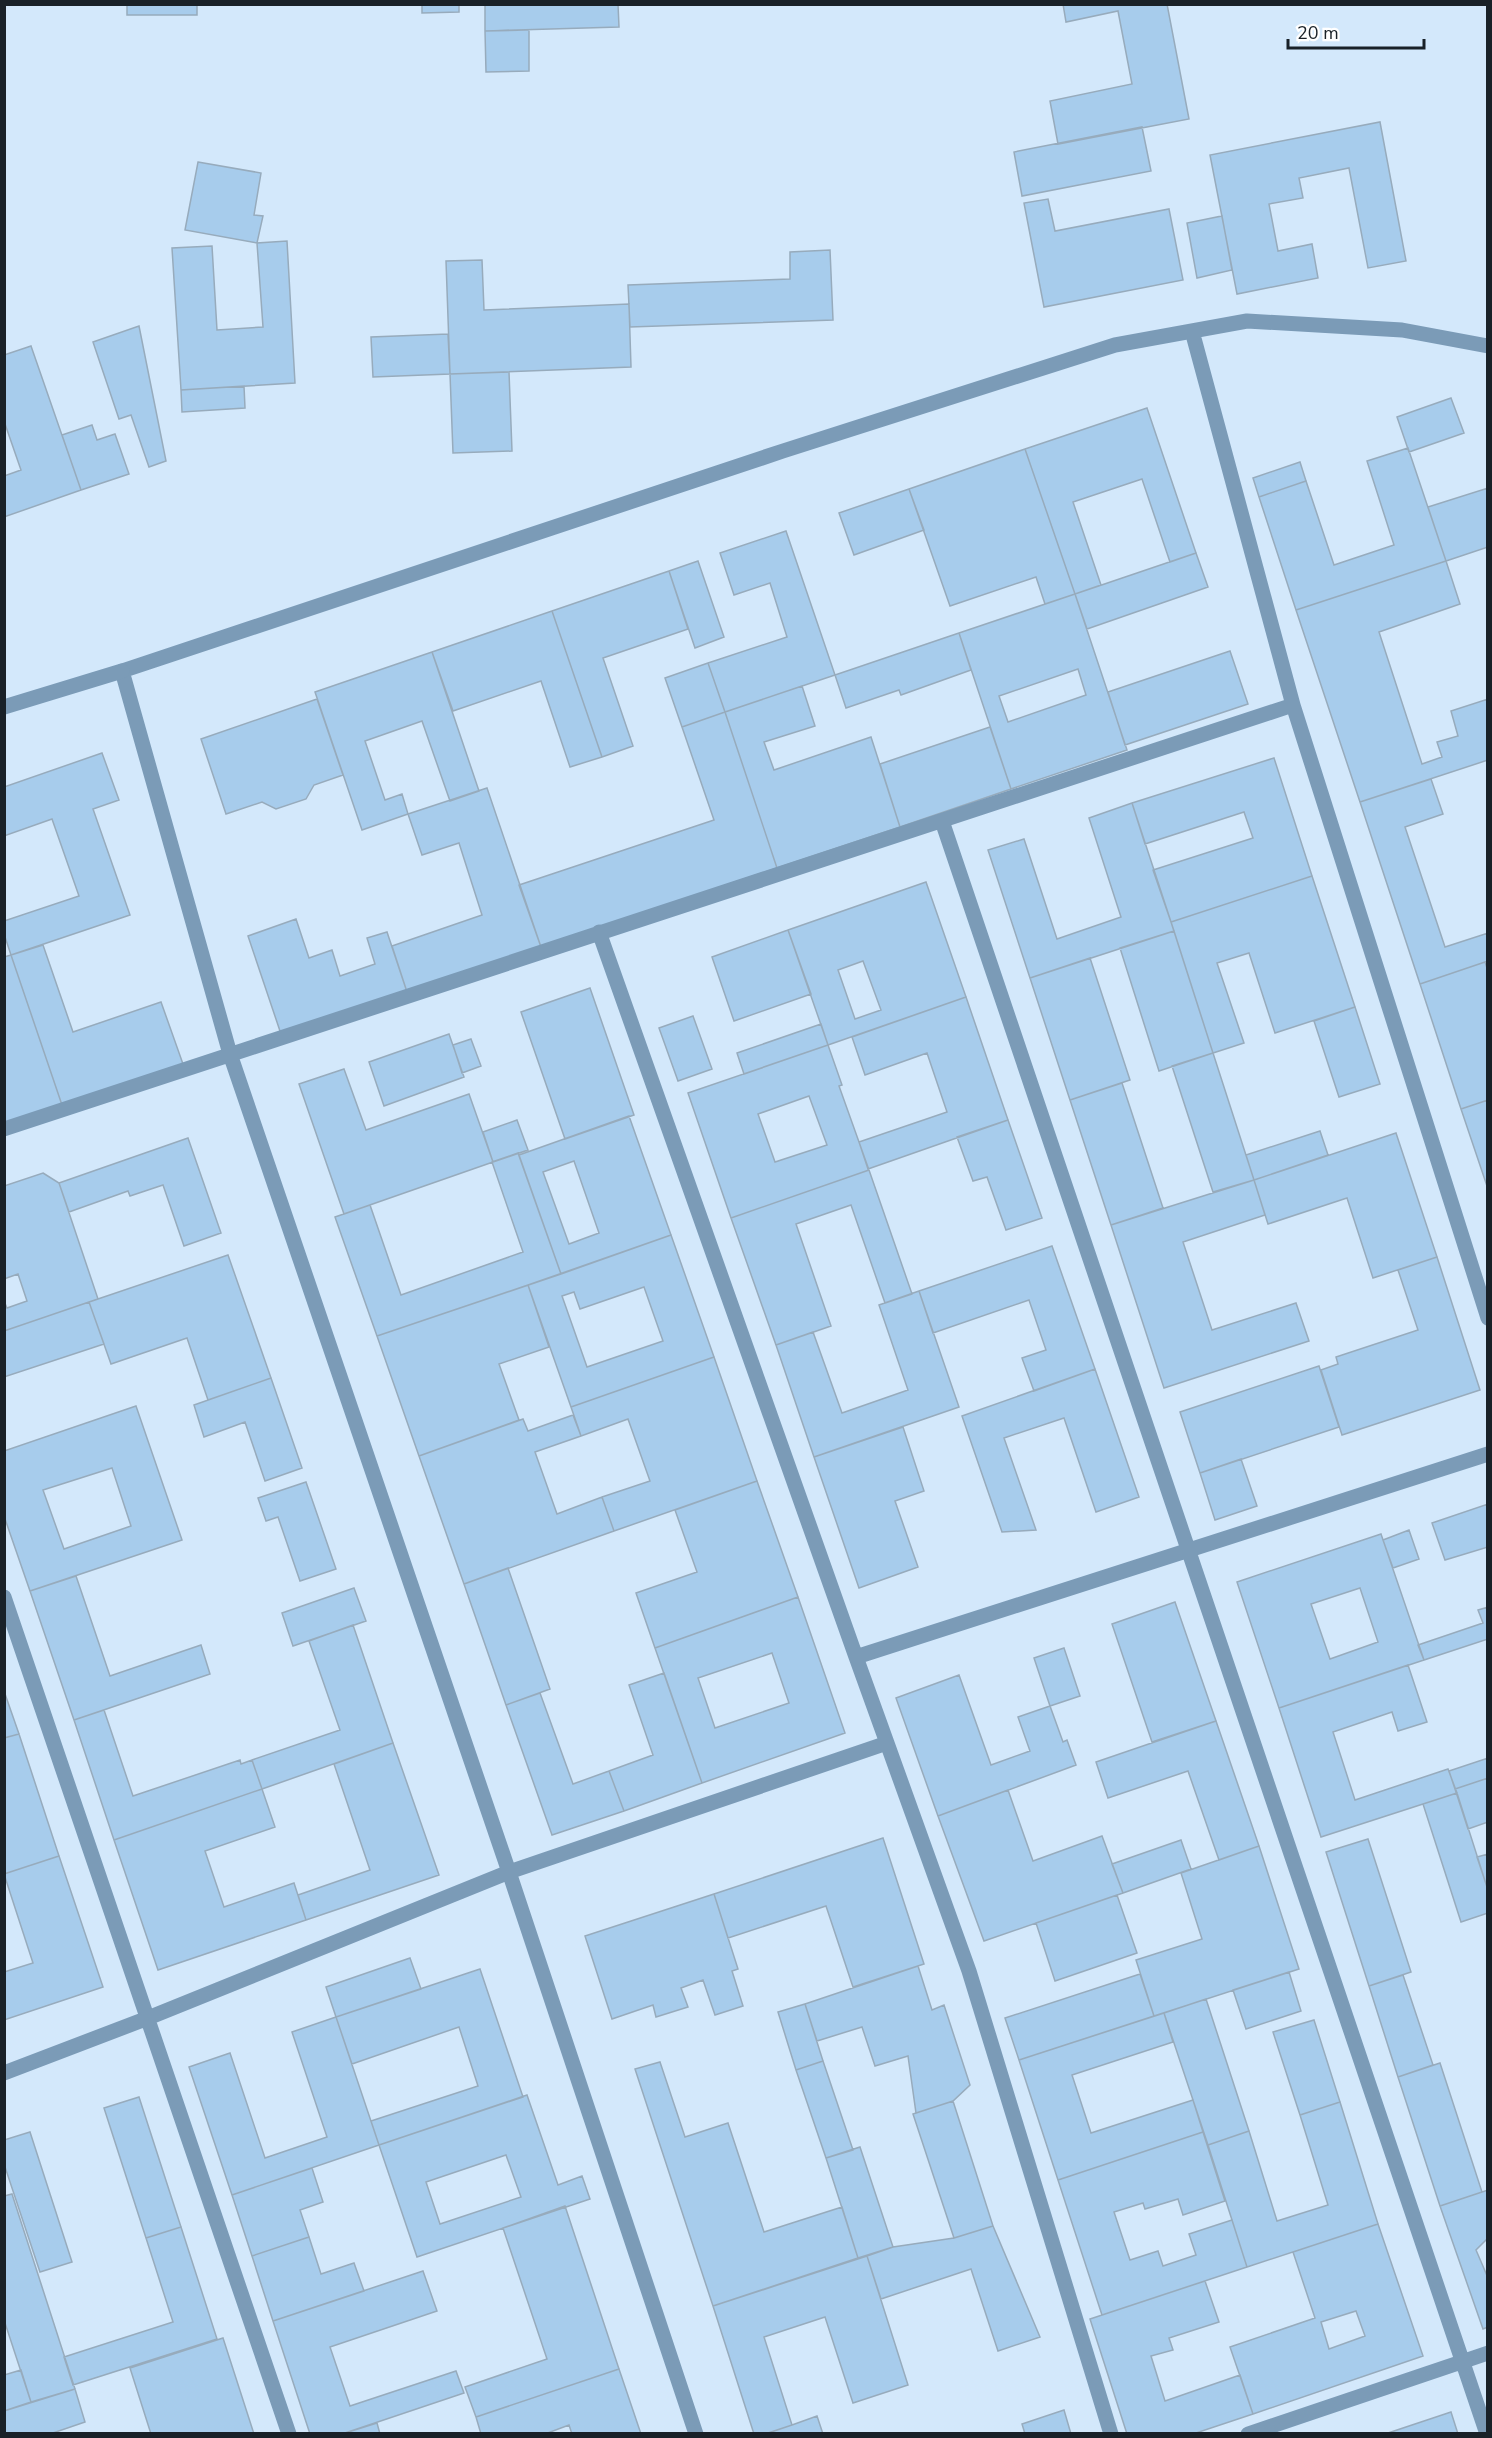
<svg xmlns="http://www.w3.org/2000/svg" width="1492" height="2438" font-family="'Nunito Sans',sans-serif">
	<rect width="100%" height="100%" fill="#d3e8fb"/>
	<path fill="#a7ccec" stroke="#97abbc" stroke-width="1.5" fill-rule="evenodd" d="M 127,4 L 197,4 L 197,15 L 127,15 Z
		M 422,4 L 459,4 L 459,12 L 422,13 Z
		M 485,4 L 618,4 L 619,27 L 485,31 Z
		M 1063,4 L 1167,4 L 1189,119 L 1058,144 L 1050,101 L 1132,84 L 1118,11 L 1066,22 Z
		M 529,30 L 529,71 L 486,72 L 485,31 Z
		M 1380,122 L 1406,261 L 1368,268 L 1349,168 L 1299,178 L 1303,198 L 1269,204 L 1278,251 L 1312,244 L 1318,278 L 1237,294 L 1210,155 Z
		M 1142,127 L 1151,171 L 1022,196 L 1014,152 Z
		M 198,162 L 261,173 L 254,215 L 263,216 L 257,243 L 185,230 Z
		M 1048,199 L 1055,231 L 1169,209 L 1183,280 L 1044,307 L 1024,203 Z
		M 1222,216 L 1232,270 L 1197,278 L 1187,223 Z
		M 287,241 L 295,383 L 181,390 L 172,248 L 212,246 L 217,330 L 263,327 L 257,243 Z
		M 830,250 L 833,320 L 630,327 L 628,285 L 790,279 L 790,252 Z
		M 482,260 L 484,310 L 629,304 L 631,367 L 450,374 L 446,261 Z
		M 139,326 L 166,461 L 149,467 L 131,415 L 119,419 L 93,342 Z
		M 448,334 L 450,374 L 373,377 L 371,337 Z
		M 31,346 L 81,490 L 4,517 L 4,476 L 21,470 L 4,421 L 4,355 Z
		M 509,372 L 512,451 L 453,453 L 450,374 Z
		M 244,386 L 245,408 L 182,412 L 181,390 Z
		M 1451,398 L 1464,433 L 1409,452 L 1397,417 Z
		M 1147,408 L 1196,553 L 1170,562 L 1142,479 L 1073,502 L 1101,585 L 1075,594 L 1025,449 Z
		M 92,425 L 97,440 L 115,434 L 129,474 L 81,490 L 62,435 Z
		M 1408,448 L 1446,561 L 1296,610 L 1259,497 L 1306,481 L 1334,565 L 1394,545 L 1367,461 Z
		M 1025,449 L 1075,594 L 1045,604 L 1036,577 L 950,606 L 909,489 Z
		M 1300,462 L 1306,481 L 1259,497 L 1253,478 Z
		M 1488,488 L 1488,547 L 1446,561 L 1428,507 Z
		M 909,489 L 924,530 L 854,555 L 839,513 Z
		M 786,531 L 835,675 L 725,712 L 708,663 L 787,637 L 770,583 L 734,595 L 720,553 Z
		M 1196,553 L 1208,587 L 1087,629 L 1075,594 Z
		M 698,561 L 724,637 L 695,648 L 669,571 Z
		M 1446,561 L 1460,604 L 1379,632 L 1422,764 L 1442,757 L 1437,742 L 1458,736 L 1451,711 L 1488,699 L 1488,760 L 1360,802 L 1296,610 Z
		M 669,571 L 688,629 L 603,658 L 633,746 L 602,757 L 552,611 Z
		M 1075,594 L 1127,750 L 1011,789 L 959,633 ZM 1078,669 L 1086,695 L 1008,722 L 999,696 Z
		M 552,611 L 602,757 L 570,767 L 541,681 L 453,711 L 432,652 Z
		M 959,633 L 971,670 L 901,695 L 899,690 L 846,708 L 835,675 Z
		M 1230,651 L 1248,704 L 1125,745 L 1108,692 Z
		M 432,652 L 479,791 L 450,801 L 422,721 L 365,741 L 385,800 L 402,794 L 408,814 L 362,830 L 315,692 Z
		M 708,663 L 725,712 L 682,727 L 665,678 Z
		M 802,686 L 815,726 L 764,742 L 774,770 L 871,737 L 900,827 L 777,868 L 725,712 Z
		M 317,699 L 343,775 L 314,785 L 306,799 L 276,809 L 262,802 L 226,814 L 201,739 Z
		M 725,712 L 777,868 L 541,947 L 519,885 L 714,820 L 682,727 Z
		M 990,727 L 1011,789 L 900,827 L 880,764 Z
		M 102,753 L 119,800 L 93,809 L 130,915 L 11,955 L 4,934 L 4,921 L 79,896 L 52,819 L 4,836 L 4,787 Z
		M 1274,758 L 1312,876 L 1171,922 L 1153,870 L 1253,838 L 1244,812 L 1145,844 L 1132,803 Z
		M 1431,779 L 1443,814 L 1405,827 L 1445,947 L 1488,933 L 1488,961 L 1420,984 L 1360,802 Z
		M 487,788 L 541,947 L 407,992 L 392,946 L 482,915 L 459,843 L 422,855 L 408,814 Z
		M 1132,803 L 1174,931 L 1030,978 L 988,850 L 1024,839 L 1057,939 L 1121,917 L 1089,818 Z
		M 1312,876 L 1355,1007 L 1275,1033 L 1249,953 L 1217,963 L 1244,1043 L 1213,1053 L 1171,922 Z
		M 926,882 L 966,997 L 828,1045 L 788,930 ZM 863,961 L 881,1010 L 855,1019 L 838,970 Z
		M 296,919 L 309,958 L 332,950 L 340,976 L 375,964 L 367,938 L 387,932 L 407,992 L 281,1034 L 248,936 Z
		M 788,930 L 811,994 L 734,1021 L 712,957 Z
		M 1174,931 L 1213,1053 L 1159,1071 L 1120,948 Z
		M 43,945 L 73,1032 L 161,1002 L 183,1064 L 62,1105 L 11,955 Z
		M 11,955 L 62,1105 L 4,1124 L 4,957 Z
		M 1090,958 L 1130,1080 L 1070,1100 L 1030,978 Z
		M 1485,962 L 1488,971 L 1488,1100 L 1461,1109 L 1420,984 Z
		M 590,988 L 634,1115 L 565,1139 L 521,1012 Z
		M 966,997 L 1008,1120 L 868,1169 L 859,1142 L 947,1112 L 927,1053 L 865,1075 L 852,1037 Z
		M 1355,1007 L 1380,1084 L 1339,1097 L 1314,1021 Z
		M 693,1016 L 712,1069 L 678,1081 L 659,1028 Z
		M 821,1024 L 828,1045 L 744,1074 L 737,1053 Z
		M 449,1034 L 464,1077 L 384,1106 L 369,1062 Z
		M 471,1039 L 481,1066 L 462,1073 L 453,1045 Z
		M 828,1045 L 842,1085 L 839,1086 L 869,1170 L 731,1218 L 688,1093 ZM 809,1096 L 827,1145 L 775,1162 L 758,1114 Z
		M 1213,1053 L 1254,1180 L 1213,1192 L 1172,1066 Z
		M 344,1069 L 366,1130 L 469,1094 L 493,1162 L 344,1214 L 299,1084 Z
		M 1122,1083 L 1163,1208 L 1111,1225 L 1070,1100 Z
		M 1488,1100 L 1488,1189 L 1461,1109 Z
		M 629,1116 L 671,1235 L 561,1274 L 519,1155 ZM 574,1161 L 599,1233 L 569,1244 L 543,1172 Z
		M 517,1120 L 528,1150 L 493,1162 L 483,1132 Z
		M 1008,1120 L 1042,1218 L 1006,1230 L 987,1177 L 973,1181 L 957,1137 Z
		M 1320,1131 L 1328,1155 L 1254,1180 L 1246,1155 Z
		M 1396,1133 L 1437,1257 L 1373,1278 L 1347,1198 L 1268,1224 L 1254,1180 Z
		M 188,1138 L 221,1233 L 184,1246 L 163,1185 L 130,1196 L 128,1191 L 69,1212 L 59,1183 Z
		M 518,1153 L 561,1274 L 377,1336 L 335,1217 L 370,1205 L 401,1295 L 523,1252 L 492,1162 Z
		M 869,1170 L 912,1294 L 885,1303 L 851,1205 L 796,1224 L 831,1326 L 776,1345 L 731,1218 Z
		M 43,1173 L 59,1183 L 98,1299 L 4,1331 L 4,1301 L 7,1308 L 27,1301 L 18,1274 L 4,1279 L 4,1186 Z
		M 1254,1180 L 1265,1215 L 1183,1242 L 1212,1330 L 1296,1303 L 1309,1341 L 1164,1388 L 1111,1225 Z
		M 671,1235 L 714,1357 L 571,1407 L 528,1285 ZM 644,1287 L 663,1341 L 587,1367 L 562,1296 L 574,1292 L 580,1309 Z
		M 1052,1246 L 1095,1369 L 1034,1391 L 1022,1358 L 1046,1350 L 1029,1300 L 933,1333 L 919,1291 Z
		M 228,1255 L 271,1378 L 208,1400 L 187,1338 L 111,1364 L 89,1302 Z
		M 1437,1257 L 1480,1390 L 1342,1435 L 1321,1370 L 1338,1364 L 1336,1357 L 1418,1330 L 1398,1270 Z
		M 528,1285 L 549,1347 L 499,1364 L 519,1420 L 419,1456 L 377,1336 Z
		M 919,1291 L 959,1407 L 814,1457 L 776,1345 L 813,1332 L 842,1413 L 908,1390 L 879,1305 Z
		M 89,1302 L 104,1344 L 4,1377 L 4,1331 Z
		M 714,1357 L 757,1481 L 614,1531 L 602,1497 L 650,1481 L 628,1419 L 581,1436 L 571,1407 Z
		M 1319,1366 L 1339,1427 L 1200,1473 L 1180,1412 Z
		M 1095,1369 L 1139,1497 L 1096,1512 L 1064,1418 L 1004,1438 L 1036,1530 L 1002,1532 L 962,1416 Z
		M 271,1378 L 302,1468 L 265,1481 L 245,1422 L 204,1437 L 194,1405 Z
		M 136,1406 L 182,1540 L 30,1591 L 4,1516 L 4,1451 ZM 112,1468 L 131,1526 L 64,1549 L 43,1490 Z
		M 573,1415 L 581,1436 L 535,1452 L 557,1514 L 602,1497 L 614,1531 L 464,1584 L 419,1456 L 523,1419 L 528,1431 Z
		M 903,1427 L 924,1491 L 895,1501 L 918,1567 L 859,1588 L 814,1457 Z
		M 1241,1459 L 1257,1506 L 1215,1520 L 1200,1473 Z
		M 757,1481 L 798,1597 L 655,1648 L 636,1593 L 697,1572 L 675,1510 Z
		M 306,1482 L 336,1569 L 300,1581 L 278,1517 L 266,1521 L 258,1498 Z
		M 1488,1504 L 1488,1547 L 1445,1560 L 1432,1523 Z
		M 1409,1530 L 1419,1559 L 1393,1568 L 1383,1540 Z
		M 1381,1534 L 1424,1660 L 1279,1708 L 1237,1582 ZM 1360,1588 L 1378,1642 L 1330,1659 L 1311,1604 Z
		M 508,1568 L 550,1689 L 506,1705 L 464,1584 Z
		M 76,1576 L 110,1676 L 201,1645 L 210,1674 L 74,1720 L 30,1591 Z
		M 354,1588 L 366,1621 L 293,1646 L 282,1613 Z
		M 798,1597 L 845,1733 L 702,1783 L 655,1648 ZM 772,1653 L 789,1703 L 715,1728 L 698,1678 Z
		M 1175,1602 L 1216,1721 L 1152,1742 L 1112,1624 Z
		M 1488,1607 L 1488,1639 L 1424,1660 L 1418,1645 L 1483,1623 L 1478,1610 Z
		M 353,1625 L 393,1743 L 262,1789 L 252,1760 L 340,1730 L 309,1641 Z
		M 1064,1648 L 1080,1696 L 1050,1706 L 1034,1658 Z
		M 1408,1665 L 1427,1722 L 1398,1731 L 1392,1712 L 1333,1732 L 1355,1800 L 1448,1769 L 1457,1793 L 1321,1837 L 1279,1708 Z
		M 664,1673 L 702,1783 L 624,1811 L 609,1771 L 653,1755 L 629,1685 Z
		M 959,1675 L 991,1765 L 1030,1751 L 1018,1717 L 1050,1706 L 1063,1742 L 1067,1740 L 1076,1765 L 938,1816 L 896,1698 Z
		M 4,1691 L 19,1734 L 4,1738 Z
		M 540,1693 L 573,1784 L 609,1771 L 624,1811 L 552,1835 L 506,1705 Z
		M 104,1710 L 133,1796 L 240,1760 L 241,1764 L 252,1760 L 262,1789 L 114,1840 L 74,1720 Z
		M 1216,1721 L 1259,1846 L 1219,1860 L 1188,1771 L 1108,1798 L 1096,1762 Z
		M 19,1734 L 59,1856 L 4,1874 L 4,1738 Z
		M 393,1743 L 439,1875 L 306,1920 L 298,1895 L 370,1870 L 334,1764 Z
		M 1488,1758 L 1488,1778 L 1455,1789 L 1449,1771 Z
		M 1488,1778 L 1488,1822 L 1468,1829 L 1455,1789 Z
		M 262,1789 L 275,1827 L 205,1851 L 224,1907 L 294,1883 L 306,1920 L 158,1970 L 114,1840 Z
		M 1008,1790 L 1033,1861 L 1102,1836 L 1123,1893 L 984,1941 L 938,1816 Z
		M 1457,1793 L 1488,1890 L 1488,1913 L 1461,1922 L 1423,1804 Z
		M 883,1838 L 924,1964 L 853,1987 L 826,1906 L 728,1938 L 714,1894 Z
		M 1368,1839 L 1411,1972 L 1369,1986 L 1326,1852 Z
		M 1181,1840 L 1191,1869 L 1123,1893 L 1112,1864 Z
		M 1259,1846 L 1299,1969 L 1154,2016 L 1136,1960 L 1202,1939 L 1181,1873 Z
		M 1488,1854 L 1488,1890 L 1477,1857 Z
		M 59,1856 L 103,1987 L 4,2020 L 4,1972 L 33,1963 L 4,1874 Z
		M 714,1894 L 738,1969 L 732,1971 L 743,2006 L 715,2015 L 703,1980 L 681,1988 L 688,2007 L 656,2017 L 653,2005 L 612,2019 L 585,1936 Z
		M 1117,1895 L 1137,1953 L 1055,1981 L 1036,1923 Z
		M 410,1958 L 421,1989 L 336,2017 L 326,1987 Z
		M 918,1966 L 932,2010 L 944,2005 L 970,2085 L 953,2101 L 916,2113 L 908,2056 L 875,2066 L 862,2027 L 817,2041 L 805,2004 Z
		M 480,1969 L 523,2097 L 379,2145 L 371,2121 L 478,2086 L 459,2027 L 352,2064 L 336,2017 Z
		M 1289,1972 L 1301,2011 L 1246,2029 L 1233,1990 Z
		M 1140,1974 L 1154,2016 L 1019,2060 L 1005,2018 Z
		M 1403,1975 L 1433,2065 L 1398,2077 L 1369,1986 Z
		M 1206,1999 L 1249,2131 L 1208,2145 L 1164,2013 Z
		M 805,2004 L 823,2061 L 796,2070 L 778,2012 Z
		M 1164,2013 L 1173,2042 L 1072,2075 L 1091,2133 L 1193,2100 L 1203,2132 L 1058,2180 L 1019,2060 Z
		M 336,2017 L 379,2145 L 232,2195 L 189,2067 L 230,2053 L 265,2158 L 327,2137 L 292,2032 Z
		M 1314,2020 L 1340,2102 L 1300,2115 L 1273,2032 Z
		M 823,2061 L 853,2150 L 826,2158 L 796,2070 Z
		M 660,2062 L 685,2137 L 728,2123 L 764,2232 L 842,2207 L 858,2258 L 713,2306 L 635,2069 Z
		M 1440,2063 L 1482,2192 L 1440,2206 L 1398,2077 Z
		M 527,2095 L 558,2185 L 582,2176 L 590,2199 L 417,2257 L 379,2145 ZM 506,2155 L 521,2197 L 440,2224 L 426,2182 Z
		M 139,2097 L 181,2227 L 146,2238 L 104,2108 Z
		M 953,2101 L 993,2226 L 954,2238 L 913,2114 Z
		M 1340,2102 L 1378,2224 L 1247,2267 L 1208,2145 L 1249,2131 L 1277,2221 L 1328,2205 L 1300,2115 Z
		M 30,2132 L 72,2262 L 40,2272 L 4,2164 L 4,2140 Z
		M 1203,2132 L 1225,2201 L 1183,2215 L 1178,2199 L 1145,2209 L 1143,2203 L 1114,2212 L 1130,2260 L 1158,2251 L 1163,2266 L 1196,2255 L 1189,2234 L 1232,2220 L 1247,2267 L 1102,2315 L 1058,2180 Z
		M 860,2147 L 893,2247 L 858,2258 L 826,2158 Z
		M 312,2168 L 323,2202 L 300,2210 L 309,2237 L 252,2256 L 232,2195 Z
		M 1488,2190 L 1488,2238 L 1476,2250 L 1488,2278 L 1488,2327 L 1483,2329 L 1440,2206 Z
		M 12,2194 L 75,2389 L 31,2402 L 4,2320 L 4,2196 Z
		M 565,2206 L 619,2369 L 476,2417 L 465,2387 L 547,2359 L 503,2228 Z
		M 1378,2224 L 1423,2356 L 1253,2414 L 1230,2347 L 1315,2318 L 1293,2252 ZM 1356,2311 L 1365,2336 L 1329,2349 L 1321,2322 Z
		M 993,2226 L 1040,2337 L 998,2351 L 971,2269 L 881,2299 L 867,2256 L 893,2247 L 954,2238 Z
		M 181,2227 L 217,2339 L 73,2385 L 64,2357 L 173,2322 L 146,2238 Z
		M 309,2237 L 321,2274 L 354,2263 L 364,2291 L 273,2321 L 252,2256 Z
		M 867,2256 L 908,2385 L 853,2403 L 825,2317 L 764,2337 L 792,2425 L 765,2434 L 754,2434 L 713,2306 Z
		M 423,2271 L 437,2311 L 330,2347 L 350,2406 L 456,2371 L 464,2393 L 342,2434 L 310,2434 L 273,2321 Z
		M 1205,2281 L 1219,2322 L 1169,2338 L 1173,2350 L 1151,2356 L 1165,2401 L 1240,2375 L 1253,2414 L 1193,2434 L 1127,2434 L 1090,2319 Z
		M 223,2338 L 254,2434 L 151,2434 L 130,2368 Z
		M 619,2369 L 641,2434 L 572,2434 L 569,2425 L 545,2434 L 481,2434 L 476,2417 Z
		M 21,2370 L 31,2402 L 4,2411 L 4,2375 Z
		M 75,2389 L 85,2422 L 50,2434 L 4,2434 L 4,2411 Z
		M 1064,2410 L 1071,2434 L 1025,2434 L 1022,2424 Z
		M 1451,2412 L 1458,2434 L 1385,2434 Z
		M 817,2416 L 823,2434 L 765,2434 L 792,2425 Z
		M 377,2423 L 380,2434 L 342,2434 Z"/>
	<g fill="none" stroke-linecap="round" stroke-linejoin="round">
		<path stroke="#7b9bb7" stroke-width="15" d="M 1192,331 L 1293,705
			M 942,821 L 1487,2434
			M 599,932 L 856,1657
			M 4,1129 L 1293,705 L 1488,1318
			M 4,1597 L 289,2434
			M 887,1743 L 969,1971 L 1111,2434
			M 4,2073 L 148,2018 L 509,1872 L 887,1743 L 856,1657 L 1488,1454
			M 696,2434 L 509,1872 L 230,1054 L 122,671 L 783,451 L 1115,345 L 1247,321 L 1402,330 L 1488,346
			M 1248,2434 L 1488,2353"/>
		<path stroke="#7b9bb7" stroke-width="15" d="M 4,707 L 122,671"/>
	</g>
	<rect width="1492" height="2438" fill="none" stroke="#192128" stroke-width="12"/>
	<path d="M1288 39v9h136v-9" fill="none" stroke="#192128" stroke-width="3"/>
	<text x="1297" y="39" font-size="18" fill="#192128" stroke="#ffffff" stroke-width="4.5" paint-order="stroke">20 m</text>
</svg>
